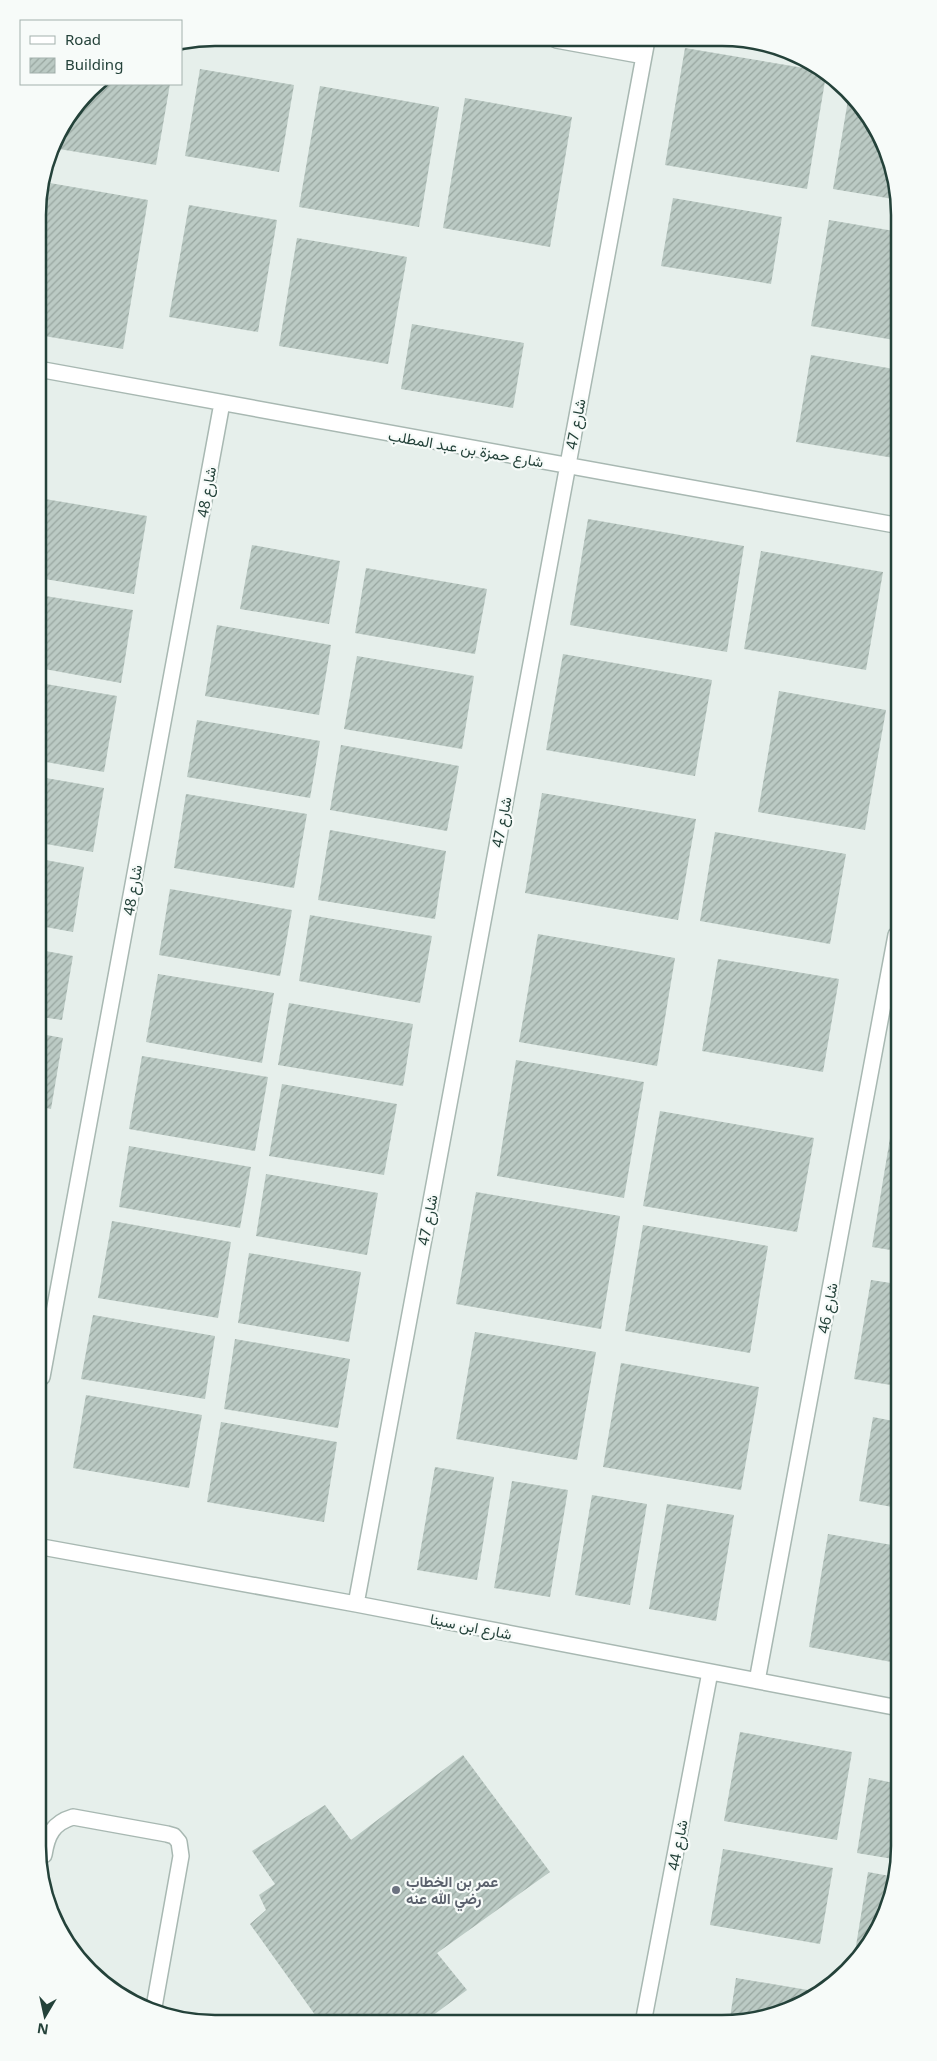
<svg xmlns="http://www.w3.org/2000/svg" width="937" height="2061" font-family="'Noto Sans',Vazirmatn,sans-serif">
	<defs>
		<pattern id="building-hatch" width="6" height="6" patternUnits="userSpaceOnUse" patternTransform="scale(1.25)"><rect width="6" height="6" fill="#bbcac4"/><path d="M-1 1l2-2M0 6l6-6M5 7l2-2" fill="none" stroke="#98a6a0"/></pattern>
	</defs>
	<rect width="100%" height="100%" fill="#e6efeb"/>
	<path fill="url(#building-hatch)" d="M 685,48 L 816,70 L 826,75 L 807,189 L 665,165 Z
		M 200,69 L 294,85 L 279,172 L 185,156 Z
		M 96,84 L 170,84 L 156,165 L 53,148 L 56,136 Z
		M 320,86 L 439,107 L 419,227 L 299,207 Z
		M 849,94 L 876,126 L 893,169 L 893,199 L 833,189 Z
		M 465,98 L 572,117 L 550,247 L 443,228 Z
		M 44,182 L 148,200 L 123,349 L 38,335 L 38,203 Z
		M 673,198 L 782,217 L 771,284 L 661,266 Z
		M 189,205 L 277,220 L 258,332 L 169,317 Z
		M 829,220 L 894,231 L 894,340 L 811,326 Z
		M 297,238 L 407,257 L 388,364 L 279,346 Z
		M 412,324 L 524,343 L 513,408 L 401,389 Z
		M 811,355 L 894,369 L 894,458 L 796,442 Z
		M 39,498 L 147,516 L 134,594 L 39,578 Z
		M 588,519 L 744,546 L 727,652 L 570,625 Z
		M 252,545 L 340,561 L 329,624 L 240,609 Z
		M 761,551 L 883,572 L 866,670 L 744,649 Z
		M 366,568 L 487,589 L 475,654 L 355,633 Z
		M 39,595 L 133,610 L 121,683 L 39,668 Z
		M 217,625 L 331,645 L 319,715 L 205,696 Z
		M 563,654 L 712,680 L 695,776 L 546,750 Z
		M 357,656 L 474,676 L 462,749 L 344,729 Z
		M 40,683 L 117,696 L 104,772 L 40,761 Z
		M 779,691 L 886,710 L 865,830 L 758,812 Z
		M 197,720 L 320,741 L 310,798 L 187,777 Z
		M 341,745 L 459,766 L 447,831 L 330,810 Z
		M 40,777 L 104,788 L 93,852 L 40,843 Z
		M 542,793 L 696,819 L 678,920 L 525,893 Z
		M 186,794 L 307,814 L 294,888 L 174,868 Z
		M 330,830 L 446,851 L 435,919 L 318,900 Z
		M 715,832 L 846,854 L 830,944 L 700,921 Z
		M 40,859 L 84,867 L 73,932 L 40,926 Z
		M 170,889 L 292,910 L 280,976 L 159,955 Z
		M 310,915 L 432,936 L 420,1003 L 299,981 Z
		M 538,934 L 675,958 L 657,1066 L 519,1042 Z
		M 40,950 L 73,956 L 62,1020 L 41,1017 Z
		M 718,959 L 839,979 L 823,1072 L 702,1051 Z
		M 158,974 L 274,993 L 262,1063 L 146,1042 Z
		M 289,1003 L 413,1024 L 403,1086 L 278,1065 Z
		M 41,1034 L 63,1038 L 51,1109 L 41,1107 Z
		M 142,1056 L 268,1077 L 255,1151 L 129,1129 Z
		M 516,1060 L 644,1082 L 624,1198 L 497,1176 Z
		M 282,1084 L 397,1104 L 384,1175 L 269,1156 Z
		M 660,1111 L 814,1138 L 797,1232 L 643,1206 Z
		M 41,1125 L 46,1126 L 42,1148 L 41,1148 Z
		M 892,1126 L 897,1127 L 897,1251 L 872,1247 Z
		M 129,1146 L 251,1167 L 240,1228 L 119,1207 Z
		M 266,1174 L 378,1193 L 367,1255 L 256,1236 Z
		M 476,1192 L 620,1216 L 601,1329 L 456,1304 Z
		M 112,1221 L 231,1242 L 218,1318 L 98,1298 Z
		M 643,1225 L 768,1246 L 750,1353 L 625,1331 Z
		M 249,1253 L 361,1272 L 349,1342 L 238,1323 Z
		M 871,1280 L 897,1284 L 897,1386 L 854,1379 Z
		M 93,1315 L 215,1336 L 205,1399 L 81,1379 Z
		M 475,1332 L 596,1352 L 577,1460 L 456,1439 Z
		M 235,1339 L 350,1359 L 338,1428 L 224,1409 Z
		M 621,1363 L 759,1387 L 741,1490 L 603,1467 Z
		M 86,1395 L 202,1415 L 189,1488 L 73,1468 Z
		M 873,1417 L 898,1422 L 898,1508 L 859,1501 Z
		M 221,1422 L 337,1442 L 324,1522 L 207,1502 Z
		M 435,1467 L 494,1477 L 477,1580 L 417,1570 Z
		M 512,1481 L 568,1490 L 550,1597 L 494,1588 Z
		M 592,1495 L 647,1504 L 630,1605 L 575,1595 Z
		M 667,1504 L 734,1515 L 716,1621 L 649,1609 Z
		M 828,1534 L 898,1546 L 897,1663 L 809,1647 Z
		M 740,1732 L 852,1752 L 837,1840 L 724,1821 Z
		M 463,1755 L 550,1872 L 437,1953 L 467,1990 L 428,2019 L 318,2019 L 250,1924 L 266,1910 L 259,1895 L 275,1884 L 252,1851 L 325,1805 L 351,1840 Z
		M 869,1778 L 899,1784 L 899,1860 L 857,1853 Z
		M 723,1849 L 833,1868 L 820,1944 L 710,1925 Z
		M 868,1872 L 895,1877 L 886,1914 L 863,1954 L 858,1959 L 854,1958 Z
		M 736,1978 L 808,1990 L 806,2000 L 768,2017 L 730,2018 Z"/>
	<g fill="none" stroke-linecap="round" stroke-linejoin="round">
		<defs>
			<path id="minor" d="M 556,40 L 644,56
				M 38,369 L 895,525
				M 42,1377 L 222,403
				M 42,1547 L 356,1604 L 899,1708
				M 356,1604 L 647,40
				M 757,1681 L 896,935
				M 44,1855 C 47,1835 53,1823 73,1817 L 167,1834 L 174,1836 L 179,1842 L 181,1856 L 154,2007
				M 644,2018 L 710,1672"/>
		</defs>
		<use href="#minor" stroke="#a8b8b2" stroke-width="18"/>
		<use href="#minor" stroke="#fff" stroke-width="15"/>
	</g>
	<circle fill="#6b7280" stroke="#f7fbf9" stroke-width="2" cx="396" cy="1890" r="5"/>
	<g text-anchor="middle" dominant-baseline="central" stroke-width="4.5" stroke-linejoin="round" paint-order="stroke">
		<g font-size="15" fill="#24423a" stroke="#f7fbf9">
			<text transform="translate(575 424) rotate(-79)">شارع 47</text>
			<text transform="translate(466 448) rotate(10)">شارع حمزة بن عبد المطلب</text>
			<text transform="translate(206 492) rotate(-80)">شارع 48</text>
			<text transform="translate(501 822) rotate(-79)">شارع 47</text>
			<text transform="translate(132 890) rotate(-80)">شارع 48</text>
			<text transform="translate(427 1220) rotate(-79)">شارع 47</text>
			<text transform="translate(827 1308) rotate(-79)">شارع 46</text>
			<text transform="translate(471 1626) rotate(11)">شارع ابن سينا</text>
			<text transform="translate(677 1845) rotate(-79)">شارع 44</text>
		</g>
		<g font-size="15" font-weight="bold" fill="#5b616d" stroke="#f7fbf9" text-anchor="start">
			<text x="406" y="1881">عمر بن الخطاب<tspan x="406" dy="17">رضي الله عنه</tspan></text>
		</g>
	</g>
	<path d="M0 0H937V2061H0ZM215 46H722A169 169 0 0 1 891 215V1846A169 169 0 0 1 722 2015H215A169 169 0 0 1 46 1846V215A169 169 0 0 1 215 46Z" fill="#f7fbf9" fill-rule="evenodd"/>
	<path fill="none" stroke="#24423a" stroke-width="2.5" d="M215 46H722A169 169 0 0 1 891 215V1846A169 169 0 0 1 722 2015H215A169 169 0 0 1 46 1846V215A169 169 0 0 1 215 46Z"/>
	<rect x="20" y="20" width="162" height="65" fill="#f7fbf9" stroke="#a3b1ad"/>
	<rect x="30" y="36" width="25" height="8" fill="#ffffff" stroke="#a3b1ad"/>
	<text x="65" y="45" font-size="15" fill="#24423a">Road</text>
	<rect x="30" y="58" width="25" height="15" fill="url(#building-hatch)" stroke="#a3b1ad"/>
	<text x="65" y="70" font-size="15" fill="#24423a">Building</text>
	<g transform="translate(45 2016) rotate(189)" stroke="#f7fbf9" stroke-width="4" paint-order="stroke">
	<path d="M0-4L9 19L0 12L-9 19Z" fill="#24423a"/>
	<text y="-8" font-size="14" font-weight="bold" text-anchor="middle" fill="#24423a">N</text>
	</g>
</svg>
